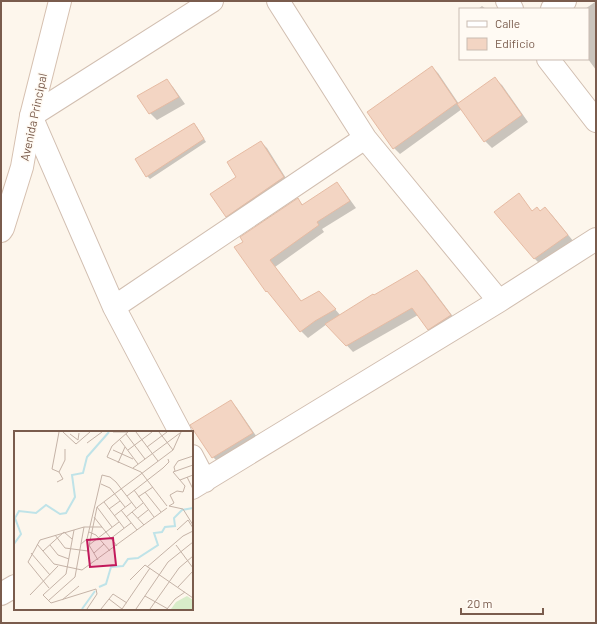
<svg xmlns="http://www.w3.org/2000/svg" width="597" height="624" font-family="Barlow,sans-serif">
	<rect width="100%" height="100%" fill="#fdf6ec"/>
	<path fill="#0003" d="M 595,2 L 596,2 L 596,70 L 588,59 L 588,9 L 585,9 Z
		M 482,6 L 486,9 L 478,9 Z
		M 432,67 L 438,73 L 459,104 L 495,79 L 502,85 L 528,122 L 492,148 L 485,141 L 462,109 L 400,154 L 394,148 Z
		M 166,81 L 173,87 L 185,104 L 157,120 L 150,113 Z
		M 193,124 L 197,127 L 206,142 L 150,179 L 147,176 Z
		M 261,142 L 267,148 L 289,183 L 232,222 L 226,216 L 238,177 Z
		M 337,184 L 343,190 L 356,208 L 322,229 L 324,232 L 275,267 L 302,302 L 326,299 L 341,316 L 417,271 L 424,278 L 457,322 L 435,336 L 428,329 L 418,315 L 353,352 L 327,324 L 308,338 L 301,331 L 274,297 L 267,291 L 245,242 L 298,200 L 304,206 Z
		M 525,203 L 533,212 L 541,212 L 545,209 L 552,215 L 574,242 L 541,265 L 534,258 Z
		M 231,401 L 237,408 L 259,440 L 220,464 L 213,457 Z"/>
	<path fill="#f3d5c3" stroke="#e6bba3" d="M 432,66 L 457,103 L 393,149 L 367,112 Z
		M 495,77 L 522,115 L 484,142 L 457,104 Z
		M 167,79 L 179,97 L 149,114 L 137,96 Z
		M 194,123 L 204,139 L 146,177 L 135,159 Z
		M 261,141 L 284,177 L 226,217 L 210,194 L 236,177 L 227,162 Z
		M 337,182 L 350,201 L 317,222 L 319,225 L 270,260 L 301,301 L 319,291 L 336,309 L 315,321 L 300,332 L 267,291 L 266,292 L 234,247 L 243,242 L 240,237 L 298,198 L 302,205 Z
		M 519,193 L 532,211 L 537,207 L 540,211 L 545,207 L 568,235 L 534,259 L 494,212 Z
		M 417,270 L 451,315 L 428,330 L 412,308 L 346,346 L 325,324 L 373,294 L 374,295 Z
		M 231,400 L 253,433 L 212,458 L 190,425 Z"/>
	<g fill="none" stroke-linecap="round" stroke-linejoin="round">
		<defs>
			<path id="street" d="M 278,1 L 365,138 L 499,301
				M 507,1 L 512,9
				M 552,9 L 565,1
				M 548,59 L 596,121
				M 114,307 L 365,138
				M 180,432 L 114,307 L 31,116 L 212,1
				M 192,456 L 205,481
				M 192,488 L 499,301 L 596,239
				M 1,594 L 15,586"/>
			<path id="secondary" d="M 1,231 L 3,228 L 22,167 L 31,116 L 60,1"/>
		</defs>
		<use href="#street" stroke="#d1beb0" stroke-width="24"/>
		<use href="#secondary" stroke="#d6c0b0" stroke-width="24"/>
		<use href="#street" stroke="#fff" stroke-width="22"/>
		<use href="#secondary" stroke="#fff" stroke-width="22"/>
	</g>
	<g text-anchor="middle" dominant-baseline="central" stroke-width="3" stroke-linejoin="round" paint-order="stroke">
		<g font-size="12" fill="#7a5c4d" stroke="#fffaf3">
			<text transform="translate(33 117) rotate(-78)">Avenida Principal</text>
		</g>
	</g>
	<g transform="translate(14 431)">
		<rect width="179" height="179" fill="#fdf6ec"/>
		<path d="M 173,165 L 179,169 L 179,178 L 157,178 L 162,171 Z" fill="#d8ecc9"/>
		<path fill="none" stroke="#bfe3e8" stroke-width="2" d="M 0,113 L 7,103 L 1,87 L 5,80 L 22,82 L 32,74 L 46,83 L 52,82 L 61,66 L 58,44 L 69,42 L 73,26 L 95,1M 85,156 L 92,153 L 97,136 L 109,135 L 114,128 L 124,127 L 144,114 L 140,102 L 148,101 L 151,96 L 161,95 L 160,87 L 168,79 L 179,77M 68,178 L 81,160"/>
		<path fill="none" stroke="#c5b3a7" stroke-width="1" d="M 49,1 L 62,13 L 76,1M 99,1 L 113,1M 114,1 L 98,15 L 93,26 L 127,41 L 153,75M 122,1 L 144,30M 145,1 L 159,19M 56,3 L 64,9 L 65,2M 112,3 L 131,28M 106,9 L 124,33M 73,12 L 88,1M 133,16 L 153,1M 99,19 L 119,28M 114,19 L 138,1M 104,32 L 111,16M 119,37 L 166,2M 161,40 L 160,36 L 164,30 L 179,25M 45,41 L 51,29 L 51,18M 173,46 L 179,58M 166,49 L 179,44M 43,51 L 49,48 L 45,41 L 38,38 L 45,1M 87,53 L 96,57 L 111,76M 120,59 L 140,86M 131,61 L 147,81M 113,65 L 149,37 L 155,31 L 154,28M 124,66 L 139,56M 90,71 L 110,97M 155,75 L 160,72 L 156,64 L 163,60 L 169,61 L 171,55 L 159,41 L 179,34M 155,75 L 169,78 L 179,94M 83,76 L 98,96M 95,78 L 106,70M 107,79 L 123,99M 118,81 L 130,94M 100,85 L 118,71M 80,86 L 103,115M 112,86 L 129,72M 124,87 L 134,79M 60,99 L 52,143 L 29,164 L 37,172 L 82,158 L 83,163 L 73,178M 163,99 L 174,89 L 179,97M 75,101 L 82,104 L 96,120M 41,104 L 51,117 L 74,120 L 83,76 L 159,19 L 167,1M 96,108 L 117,92M 23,113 L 40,133 L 68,139 L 153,77M 67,113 L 73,108 L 88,44 L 96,46 L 102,51 L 122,77M 36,114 L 44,124 L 55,128M 162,114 L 179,137M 29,120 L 50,101 L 58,108M 17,122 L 36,144M 80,122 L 90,113M 84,129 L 75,114 L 105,91M 133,136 L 169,105 L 179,100M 116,149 L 131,134 L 179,167M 164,156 L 179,140M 35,157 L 14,131 L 26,109 L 70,96 L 88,96M 16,164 L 44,135M 131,165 L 154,178M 95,168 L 108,178M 48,169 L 65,155M 34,170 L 61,146 L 70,96M 87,178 L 99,163 L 113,172M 108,178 L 136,137M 122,178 L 154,131 L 179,111M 136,178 L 165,137 L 179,125M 153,178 L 161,168 L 171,161"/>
		<path fill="#c2185b" fill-opacity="0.15" stroke="#c2185b" stroke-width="2" d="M 99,107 L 102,134 L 76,136 L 73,109 Z"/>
		<rect width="179" height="179" fill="none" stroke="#7a5c4d" stroke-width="2"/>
	</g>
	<rect width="597" height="624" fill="none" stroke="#7a5c4d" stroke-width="4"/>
	<rect x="459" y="8" width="130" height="52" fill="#fffaf3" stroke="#cabbb1"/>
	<rect x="467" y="21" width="20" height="6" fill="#ffffff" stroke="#cabbb1"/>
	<text x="495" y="28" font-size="12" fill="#7a5c4d">Calle</text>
	<rect x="467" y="38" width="20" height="12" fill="#f3d5c3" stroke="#cabbb1"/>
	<text x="495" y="48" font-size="12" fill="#7a5c4d">Edificio</text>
	<path d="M461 608v6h82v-6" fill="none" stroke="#7a5c4d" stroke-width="2"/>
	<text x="467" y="608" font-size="12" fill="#7a5c4d" stroke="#fffaf3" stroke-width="3" paint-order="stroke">20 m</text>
</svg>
